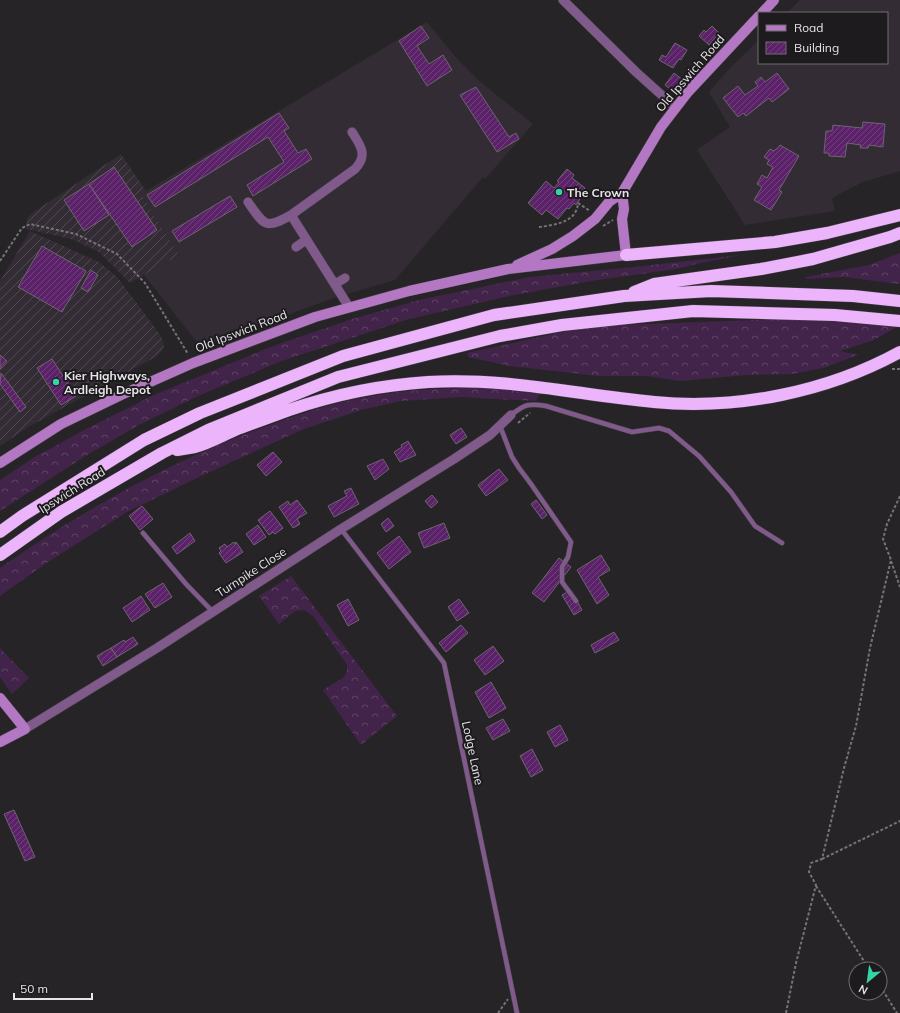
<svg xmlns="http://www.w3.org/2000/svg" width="900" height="1013" font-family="Mulish,sans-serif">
	<defs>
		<pattern id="industrial-furrows" width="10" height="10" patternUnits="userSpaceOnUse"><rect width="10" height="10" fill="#332c35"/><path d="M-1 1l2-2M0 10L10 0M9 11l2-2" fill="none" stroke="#514a52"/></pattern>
		<pattern id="forest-crowns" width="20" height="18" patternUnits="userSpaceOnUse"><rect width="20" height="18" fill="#42234a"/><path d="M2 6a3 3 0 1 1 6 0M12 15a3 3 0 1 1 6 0" fill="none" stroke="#5d4364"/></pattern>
		<pattern id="building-hatch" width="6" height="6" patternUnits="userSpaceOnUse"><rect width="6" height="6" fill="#5b2269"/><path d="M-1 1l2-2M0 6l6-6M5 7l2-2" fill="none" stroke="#73427e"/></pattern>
	</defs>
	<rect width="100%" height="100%" fill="#272428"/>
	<path fill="#332c35" d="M 800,0 L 900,0 L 900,171 L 863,182 L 832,198 L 835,211 L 745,225 L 697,150 L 730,127 L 709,92 L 730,68 L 759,40 L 759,63 L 887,63 L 887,13 L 787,13 Z
		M 427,22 L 458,60 L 479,81 L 533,124 L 485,179 L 483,177 L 395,280 L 337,297 L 200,346 L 144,275 L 179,255 L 141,194 Z"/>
	<path fill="url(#industrial-furrows)" d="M 121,154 L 146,191 L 141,194 L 179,255 L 130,283 L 99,252 L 71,239 L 26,229 L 27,218 L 35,211 Z
		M 30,231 L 99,262 L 110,271 L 118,278 L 161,336 L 164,346 L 162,351 L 157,356 L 30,426 L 0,446 L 0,281 Z"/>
	<path fill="url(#forest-crowns)" d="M 900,253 L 900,283 L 898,284 L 844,277 L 807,279 L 805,277 L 869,265 Z
		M 741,255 L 696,264 L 677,269 L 597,280 L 514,295 L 409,319 L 279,362 L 196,397 L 137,426 L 84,457 L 0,511 L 0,480 L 33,458 L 86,429 L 154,395 L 273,346 L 352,319 L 419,300 L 529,277 L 634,267 Z
		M 840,317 L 900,325 L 874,340 L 840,351 L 858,355 L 823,368 L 792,374 L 746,375 L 680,381 L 647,376 L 598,376 L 509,366 L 473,358 L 469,358 L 467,353 L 589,326 Z
		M 487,388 L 540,394 L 536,401 L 460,397 L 401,401 L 361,410 L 304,429 L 199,477 L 127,512 L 48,562 L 0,596 L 0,568 C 87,507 181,455 281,421 C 311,410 341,401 372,396 C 410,389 448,388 487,388 Z
		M 291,576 L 397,716 L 361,745 L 323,690 L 344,677 L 347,672 L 347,665 L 313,616 L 304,610 L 295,611 L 279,624 L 259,596 Z
		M 0,648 L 29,678 L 12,694 L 0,677 Z"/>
	<path fill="url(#building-hatch)" stroke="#6a666b" d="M 421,26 L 429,38 L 417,46 L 429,64 L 443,55 L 452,70 L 427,86 L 399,41 Z
		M 712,26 L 719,33 L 709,45 L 699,36 L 704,30 L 706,32 Z
		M 675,43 L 687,50 L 681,60 L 679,59 L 673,68 L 659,60 L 662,55 L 666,57 Z
		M 674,73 L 683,80 L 675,93 L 665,85 Z
		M 777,73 L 789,89 L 772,102 L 769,98 L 746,116 L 743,113 L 738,117 L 723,98 L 738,86 L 745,95 L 758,86 L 755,82 L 761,77 L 765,82 Z
		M 476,87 L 509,137 L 516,133 L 519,139 L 497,152 L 460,95 Z
		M 279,113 L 289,128 L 284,131 L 298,153 L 306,149 L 312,159 L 253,196 L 247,185 L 284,162 L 268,137 L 155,207 L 147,195 Z
		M 863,122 L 885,124 L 883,147 L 869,145 L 868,148 L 860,148 L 861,145 L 847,143 L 845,157 L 829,156 L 829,153 L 824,153 L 826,131 L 832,131 L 833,125 L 862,128 Z
		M 780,145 L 799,156 L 779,190 L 782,192 L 771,210 L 754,200 L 762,187 L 757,184 L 762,175 L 767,178 L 773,167 L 767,164 L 769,160 L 764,157 L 770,149 L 774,151 L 776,149 L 777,149 Z
		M 114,167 L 157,230 L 132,247 L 89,184 Z
		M 567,169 L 574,175 L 572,178 L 585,188 L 577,197 L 580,199 L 576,205 L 574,203 L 569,209 L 567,208 L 558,219 L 546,210 L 542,215 L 528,203 L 546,181 L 554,188 L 559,182 L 557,181 Z
		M 89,184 L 109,215 L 84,231 L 64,200 Z
		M 230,196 L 237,207 L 179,242 L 172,231 Z
		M 42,246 L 86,271 L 62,312 L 18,287 Z
		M 91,270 L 98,275 L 88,292 L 81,288 Z
		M 0,355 L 7,361 L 0,369 Z
		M 52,359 L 76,396 L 61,405 L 37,368 Z
		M 1,373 L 26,407 L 20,412 L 0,384 Z
		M 461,428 L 467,437 L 456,444 L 450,435 Z
		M 408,441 L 416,455 L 400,462 L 394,452 L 402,447 L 401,445 Z
		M 273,452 L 282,462 L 266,476 L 257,465 Z
		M 383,459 L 389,469 L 375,480 L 367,466 Z
		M 499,469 L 508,480 L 486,496 L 478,485 Z
		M 351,488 L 359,504 L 334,517 L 328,506 L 347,496 L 344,491 Z
		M 432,495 L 438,502 L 431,508 L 425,501 Z
		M 297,500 L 307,513 L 297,519 L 300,524 L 293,528 L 279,507 L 288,501 L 290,505 Z
		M 536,500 L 547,515 L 542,519 L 531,504 Z
		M 142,506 L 153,519 L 140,530 L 129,516 Z
		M 270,511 L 283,528 L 275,534 L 273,532 L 269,535 L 258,520 Z
		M 388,518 L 394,526 L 386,532 L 381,524 Z
		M 444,523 L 450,538 L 424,548 L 418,533 Z
		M 258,525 L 266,537 L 254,545 L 246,534 Z
		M 190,533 L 195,541 L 177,554 L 172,547 Z
		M 399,536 L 411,552 L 389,569 L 377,553 Z
		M 234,542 L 235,544 L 236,542 L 243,552 L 226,563 L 219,553 L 221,551 L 219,548 L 225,544 L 227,547 Z
		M 601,555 L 610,570 L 598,577 L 609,595 L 597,604 L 577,570 Z
		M 559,558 L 571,567 L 544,602 L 532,593 Z
		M 163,583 L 172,597 L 155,608 L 145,594 Z
		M 571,590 L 582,610 L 574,615 L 562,595 Z
		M 141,596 L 150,610 L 132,622 L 123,608 Z
		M 348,599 L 359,620 L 348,626 L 337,605 Z
		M 459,599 L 469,613 L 457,621 L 448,607 Z
		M 461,625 L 468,633 L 446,652 L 439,643 Z
		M 614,632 L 619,640 L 595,653 L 591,645 Z
		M 133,637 L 138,644 L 117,657 L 111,648 L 124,640 L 125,642 Z
		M 493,646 L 504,661 L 485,675 L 474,660 Z
		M 111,648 L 117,657 L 103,666 L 97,656 Z
		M 491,682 L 506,708 L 489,718 L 475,692 Z
		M 503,719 L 510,731 L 493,740 L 486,728 Z
		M 560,725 L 568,740 L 555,747 L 547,732 Z
		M 532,749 L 543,770 L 531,777 L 520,756 Z
		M 14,810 L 35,857 L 25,861 L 4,814 Z"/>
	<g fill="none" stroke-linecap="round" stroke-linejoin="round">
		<defs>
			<path id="lane" d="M 511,415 C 525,404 529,403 546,406 L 632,432 L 659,428 L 669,431 L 699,456 L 731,492 L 755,526 L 782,543
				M 500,426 L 512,457 L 519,468 L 531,484 L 571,542 L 568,557 L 562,567 L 562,582 L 576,601
				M 341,529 L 444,663 L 517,1013
				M 143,533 L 186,584 L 213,612"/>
			<path id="street" d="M 563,0 L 636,72 L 676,108
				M 248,202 C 264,225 265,230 291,215 L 349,307
				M 291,215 L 355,169 C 368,155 361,146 352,132
				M 296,247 L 306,240
				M 335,284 L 345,278
				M 25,729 L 157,648 L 341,529 L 454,459 L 490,435 L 511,415"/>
			<path id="secondary" d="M 762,13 L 774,0
				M 517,265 L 552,249 L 573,236 L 595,219 L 609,202 L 622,193 L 661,127 L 688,92 L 759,16
				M 0,463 L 61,424 L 121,395 L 193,363 L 315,317 L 409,291 L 508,269 L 626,255 L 622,219 L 624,209 L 622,193
				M 0,698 L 25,729 L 0,742"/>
			<path id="highway" d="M 626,255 L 775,242 L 827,233 L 900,215
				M 634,292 L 654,284 L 761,269 L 813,259 L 890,237 L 900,233
				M 177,450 C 183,449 189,448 195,447 C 210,443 225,434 240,428 C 256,422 273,416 289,410 C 333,395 381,385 428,382 C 506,377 578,395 654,402 C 738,410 827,392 900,352
				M 0,532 L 22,516 L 144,440 L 200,413 L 343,356 L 494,315 L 624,296 L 711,291 L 853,296 L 900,301
				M 0,555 L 61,512 L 162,453 L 208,430 L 338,377 L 500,336 L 562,325 L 693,311 L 835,315 L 900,321"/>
		</defs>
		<use href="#lane" stroke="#423f43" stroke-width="5.5"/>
		<use href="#street" stroke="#423f43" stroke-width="10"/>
		<use href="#secondary" stroke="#423f43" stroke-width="11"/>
		<use href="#highway" stroke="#423f43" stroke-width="13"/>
		<path stroke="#757376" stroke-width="2" stroke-dasharray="3 2" stroke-linecap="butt" d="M 603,226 L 613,220
			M 539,227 C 555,225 577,222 578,203 L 590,211
			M 0,261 L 22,228 L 30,224 L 76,234 L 117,254 L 145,283 L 188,354
			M 892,369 L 900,369
			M 518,423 L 530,413
			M 891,561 L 900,587
			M 822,859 L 900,821
			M 816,886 L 869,969
			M 880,986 L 897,1013
			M 498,1013 L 508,999
			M 786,1013 L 796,963 L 816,885 L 809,872 L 811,863 L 822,859 L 844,768 L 856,726 L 870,648 L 891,560 L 883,539 L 887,524 L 900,496"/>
		<use href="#lane" stroke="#7f5a8a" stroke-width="4.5"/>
		<use href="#street" stroke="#7f5a8a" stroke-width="9"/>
		<use href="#secondary" stroke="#b377c3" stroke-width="10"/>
		<use href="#highway" stroke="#ebb4fb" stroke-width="12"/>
	</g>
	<g fill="#35d4a7" stroke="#1e1b1f" stroke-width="1.5">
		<circle cx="559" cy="192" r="4"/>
		<circle cx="56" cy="382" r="4"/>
	</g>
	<g text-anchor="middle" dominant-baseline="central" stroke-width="4" stroke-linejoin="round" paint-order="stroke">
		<g font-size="12" fill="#e7e5e7" stroke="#1e1b1f">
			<text transform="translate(690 73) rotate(-49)">Old Ipswich Road</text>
			<text transform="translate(241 331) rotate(-21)">Old Ipswich Road</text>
			<text transform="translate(72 490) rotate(-32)">Ipswich Road</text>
			<text transform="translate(251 572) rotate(-33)">Turnpike Close</text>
			<text transform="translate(473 753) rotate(78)">Lodge Lane</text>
		</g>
		<g font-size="12" font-weight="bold" fill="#e7e5e7" stroke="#1e1b1f" text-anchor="start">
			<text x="567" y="192">The Crown</text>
			<text x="64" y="375">Kier Highways,<tspan x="64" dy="14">Ardleigh Depot</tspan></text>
		</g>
	</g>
	<rect x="758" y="12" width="130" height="52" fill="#1e1b1f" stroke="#6e6c6f"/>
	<rect x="766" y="25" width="20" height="6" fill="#b377c3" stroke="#6e6c6f"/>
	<text x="794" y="32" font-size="12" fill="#e7e5e7">Road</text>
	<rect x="766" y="42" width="20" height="12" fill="url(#building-hatch)" stroke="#6e6c6f"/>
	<text x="794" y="52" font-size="12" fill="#e7e5e7">Building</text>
	<g transform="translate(868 981) rotate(209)"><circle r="19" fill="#1e1b1f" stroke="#6e6c6f"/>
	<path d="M0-3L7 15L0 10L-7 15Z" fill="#35d4a7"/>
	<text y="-6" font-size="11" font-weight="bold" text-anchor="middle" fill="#e7e5e7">N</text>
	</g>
	<path d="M14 993v6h78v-6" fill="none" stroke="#e7e5e7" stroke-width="2"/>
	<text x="20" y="993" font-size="12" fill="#e7e5e7" stroke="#1e1b1f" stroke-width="3" paint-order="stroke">50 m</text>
</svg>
